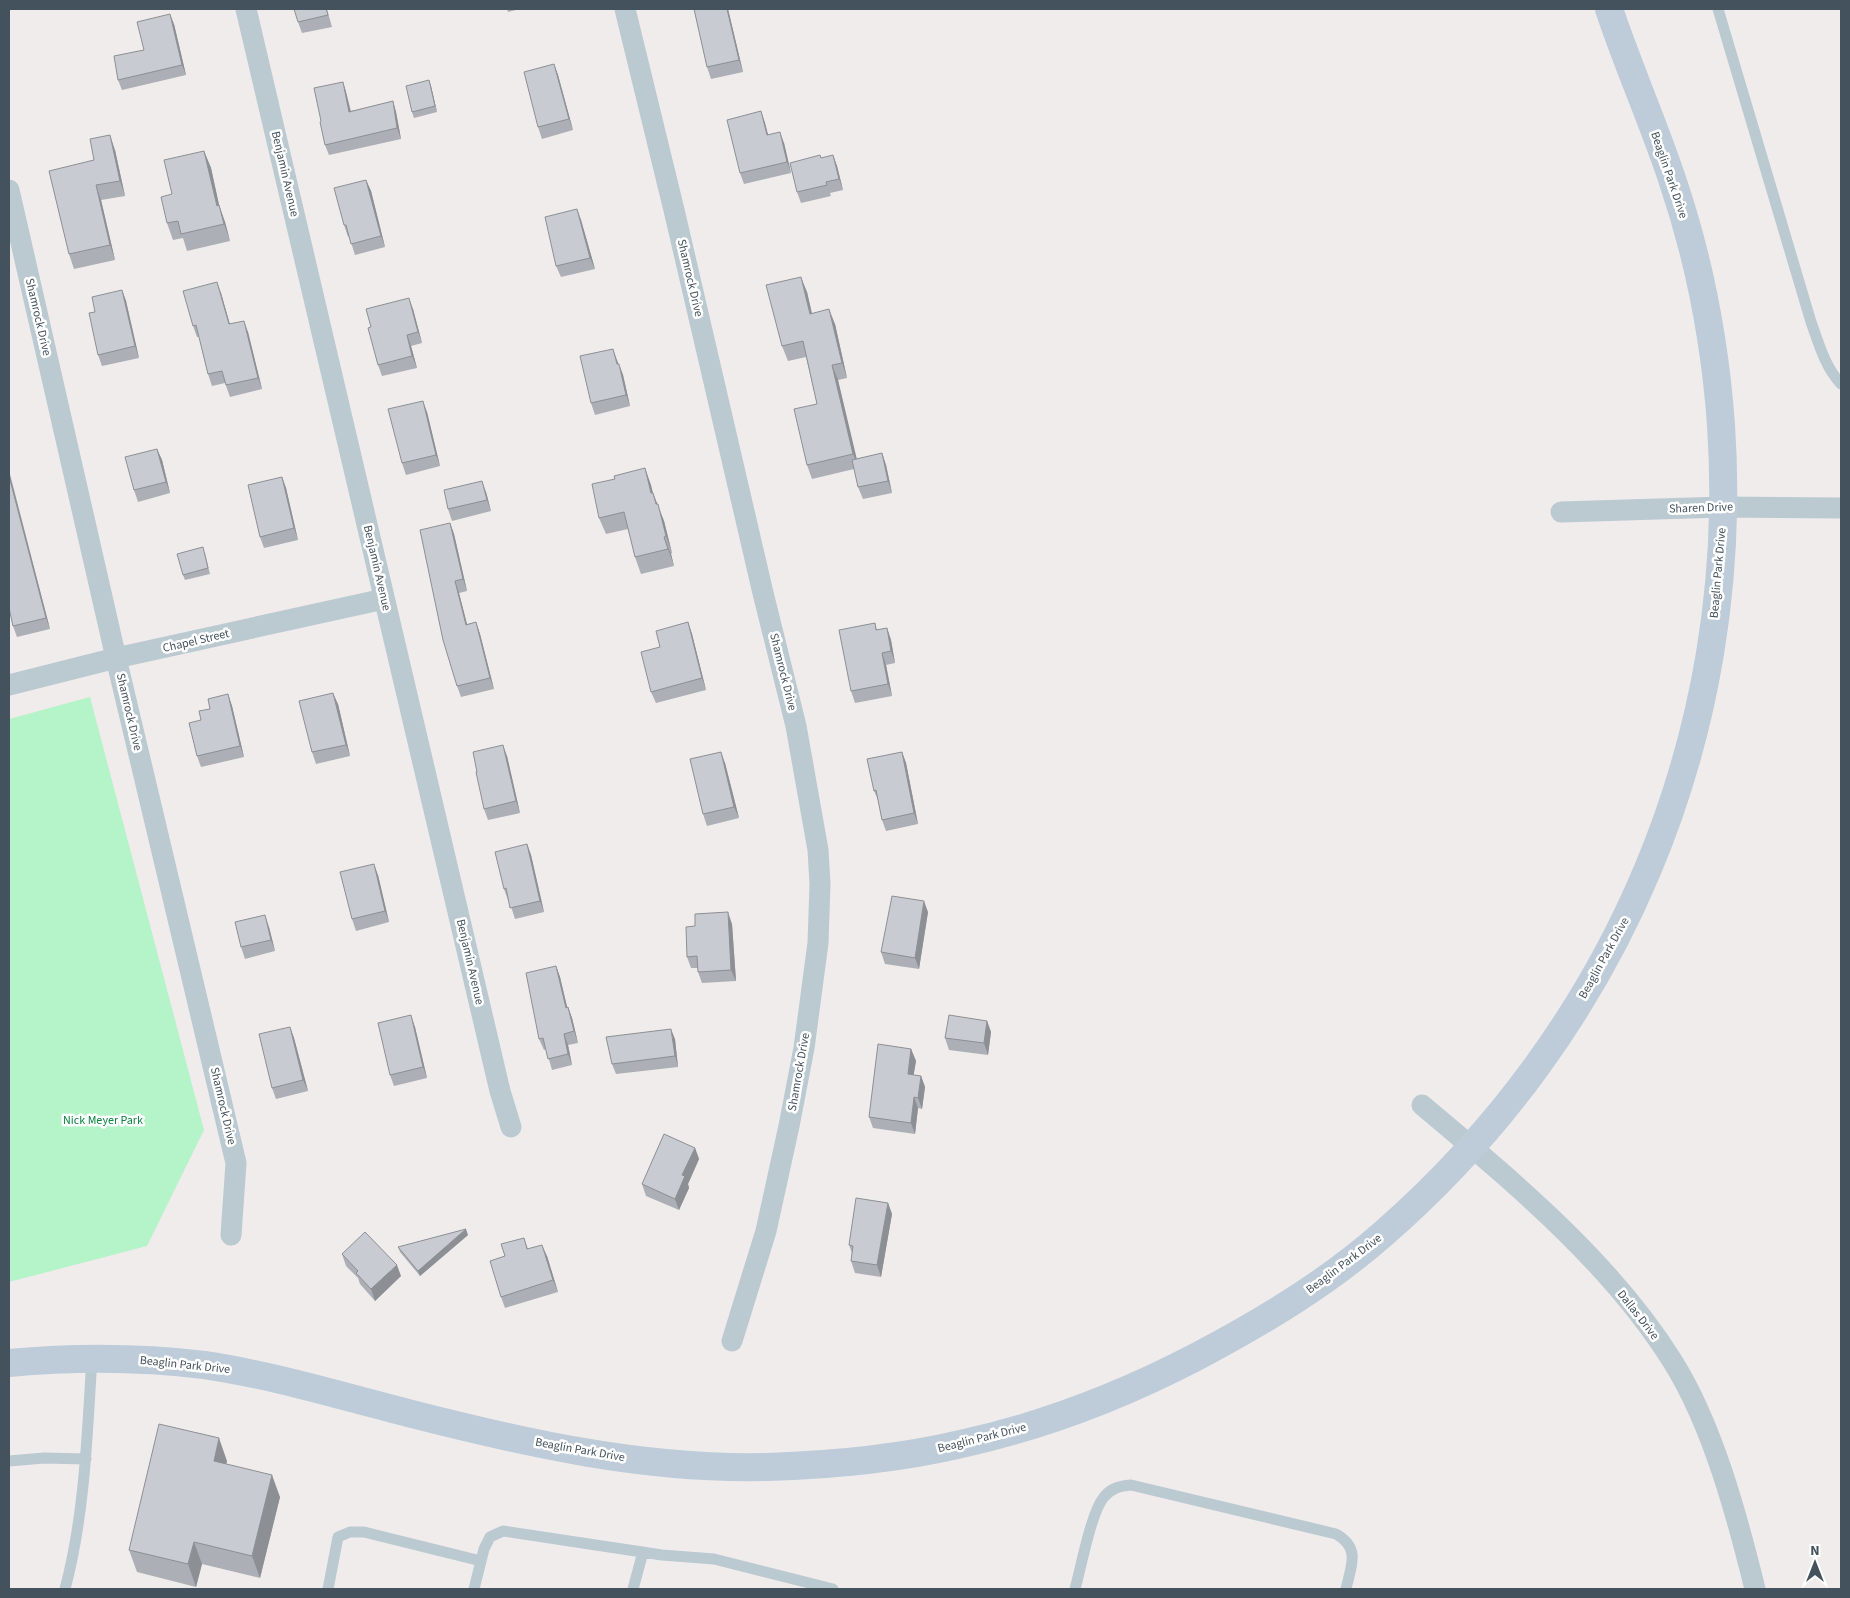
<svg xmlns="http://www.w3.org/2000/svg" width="1850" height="1598" font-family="'Source Sans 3',sans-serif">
	<rect width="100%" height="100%" fill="#f0ecec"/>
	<path fill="#b5f3c9" d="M 90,697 L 204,1130 L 147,1246 L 9,1282 L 9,719 Z"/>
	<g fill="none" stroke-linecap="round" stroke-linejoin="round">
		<path stroke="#bbc9d1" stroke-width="11" d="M 1718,9 L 1811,322 C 1819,344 1825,367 1841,384
			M 9,1461 L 44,1458 L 86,1459
			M 65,1589 C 85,1514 87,1435 92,1358
			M 328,1589 L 338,1537 L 350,1532 L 364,1532 L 481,1561
			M 474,1589 L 484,1549 L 490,1537 L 503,1531 L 662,1555 L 714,1559 L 833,1589
			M 633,1589 L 643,1552
			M 1075,1589 C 1081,1568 1091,1512 1104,1497 C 1111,1488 1120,1486 1131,1485 L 1336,1534 C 1361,1548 1351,1566 1346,1589"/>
		<path stroke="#bbc9d1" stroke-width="21" d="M 246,9 L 500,1091 L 511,1127
			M 625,9 L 674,210 L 763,593 L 796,726 L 818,850 L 820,884 L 818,943 L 804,1048 L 789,1126 L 766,1231 L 732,1341
			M 9,190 L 116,658 L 236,1163 L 231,1235
			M 1561,512 L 1723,507 L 1841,508
			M 9,685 L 116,658 L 384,599
			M 1422,1105 C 1512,1181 1610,1261 1673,1362 C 1713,1426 1737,1516 1755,1589"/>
		<path stroke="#bdccd8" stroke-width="28" d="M 9,1363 C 74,1357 139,1357 204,1365 C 273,1375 341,1396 408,1413 C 525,1443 645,1470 767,1467 C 832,1465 897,1459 961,1444 C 1043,1426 1121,1396 1196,1357 C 1262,1322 1326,1284 1383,1234 C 1617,1030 1742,736 1721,425 C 1715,342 1699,258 1672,179 C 1653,122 1628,66 1609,9"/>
	</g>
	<path fill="#acafb5" d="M 327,9 L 332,27 L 302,33 L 298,22 Z
		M 507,9 L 520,9 L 508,12 Z
		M 694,9 L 728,9 L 743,72 L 711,79 L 707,67 Z
		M 174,24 L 186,75 L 122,90 L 118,80 L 144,50 Z
		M 554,64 L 558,75 L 573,130 L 542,139 L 538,127 Z
		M 343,82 L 346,92 L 351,111 L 393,101 L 396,112 L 401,139 L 329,155 L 325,145 L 321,121 Z
		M 431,86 L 437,112 L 414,118 L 412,112 Z
		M 761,111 L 765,123 L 768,135 L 784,143 L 791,173 L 744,184 L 740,173 Z
		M 115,150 L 125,196 L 101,200 L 115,260 L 74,269 L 69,254 L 94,160 Z
		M 204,151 L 211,168 L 219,205 L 225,222 L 230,241 L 187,251 L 183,238 L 173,240 L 167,223 L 172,194 Z
		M 833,155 L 837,166 L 843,190 L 830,193 L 831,196 L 801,203 L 797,192 L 821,158 Z
		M 366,180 L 371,191 L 385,247 L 355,255 L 349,236 L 348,237 L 344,225 Z
		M 577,209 L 581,220 L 595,269 L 561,277 L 556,266 Z
		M 122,290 L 126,301 L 139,358 L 102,366 L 98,355 L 95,312 Z
		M 807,292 L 812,313 L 835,324 L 847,378 L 838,380 L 856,459 L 882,453 L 886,465 L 892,493 L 863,499 L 858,487 L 854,469 L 812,479 L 807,465 L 817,404 L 806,357 L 788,361 L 782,346 Z
		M 221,293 L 230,324 L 248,332 L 262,389 L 230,397 L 225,383 L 212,386 L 208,374 L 199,337 L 197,337 L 193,326 Z
		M 413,309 L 422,343 L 411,346 L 417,368 L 382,376 L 378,365 L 371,327 Z
		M 617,360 L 623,375 L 630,406 L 595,415 L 591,403 Z
		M 427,412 L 440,466 L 406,475 L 402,463 Z
		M 157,449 L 162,460 L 170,493 L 138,502 L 134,490 Z
		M 645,468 L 653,493 L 664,521 L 672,553 L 671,554 L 674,566 L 641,574 L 635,557 L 628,529 L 606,534 L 599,518 L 615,479 Z
		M 9,470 L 50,629 L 17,637 L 13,626 L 9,608 Z
		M 282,477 L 286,488 L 298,540 L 264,548 L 260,537 Z
		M 486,492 L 491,511 L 452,521 L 448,509 Z
		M 450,523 L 454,534 L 467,591 L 459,593 L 467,624 L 476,622 L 480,634 L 494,689 L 461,697 L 457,686 Z
		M 205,553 L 210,574 L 185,580 L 183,575 Z
		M 688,622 L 692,634 L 706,690 L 656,703 L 651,692 L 660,647 Z
		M 875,623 L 877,630 L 887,628 L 891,640 L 895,663 L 886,665 L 892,696 L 855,703 L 851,691 Z
		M 228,694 L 232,706 L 244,757 L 201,767 L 197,756 L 201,720 L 210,709 Z
		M 338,704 L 350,756 L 316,764 L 312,752 Z
		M 902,752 L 906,763 L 918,824 L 886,831 L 882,820 L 879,802 L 874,791 Z
		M 507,756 L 520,813 L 488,820 L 484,809 Z
		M 725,763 L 739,818 L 707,826 L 703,814 Z
		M 527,844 L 531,855 L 544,912 L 515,919 L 509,900 L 508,900 L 504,889 Z
		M 378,875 L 389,922 L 356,931 L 352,919 Z
		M 928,912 L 919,969 L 885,964 L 881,952 Z
		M 732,924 L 736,981 L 702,983 L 698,972 L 698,968 L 691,968 L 687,957 L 695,926 Z
		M 269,927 L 275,951 L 245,959 L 241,947 Z
		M 556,966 L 560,977 L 567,1007 L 568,1007 L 572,1018 L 578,1043 L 568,1045 L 572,1065 L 552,1070 L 546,1049 L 544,1050 L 539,1039 Z
		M 987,1021 L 991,1032 L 988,1055 L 949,1050 L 945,1038 Z
		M 290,1027 L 294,1038 L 308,1091 L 276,1099 L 272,1088 Z
		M 415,1027 L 427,1078 L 394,1086 L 390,1075 Z
		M 675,1039 L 678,1067 L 616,1074 L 612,1064 Z
		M 911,1049 L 916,1061 L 913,1075 L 921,1076 L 925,1087 L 922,1109 L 918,1108 L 915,1134 L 873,1128 L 869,1117 Z
		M 695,1148 L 699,1159 L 688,1184 L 689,1188 L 679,1210 L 646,1196 L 642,1184 Z
		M 888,1203 L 892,1214 L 881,1277 L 855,1273 L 851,1261 L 852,1253 L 849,1245 Z
		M 468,1235 L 420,1276 L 400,1252 L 398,1247 Z
		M 524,1238 L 528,1249 L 547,1256 L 558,1292 L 505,1308 L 501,1297 L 505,1256 Z
		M 342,1254 L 401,1276 L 375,1301 L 360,1284 L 358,1278 L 346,1266 Z
		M 227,1461 L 226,1464 L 280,1497 L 260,1578 L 202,1564 L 196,1587 L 137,1572 L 129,1550 Z"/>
	<path fill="#8c8f93" d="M 727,9 L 728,9 L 743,72 L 739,60 Z
		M 170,14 L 174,24 L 186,75 L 182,65 Z
		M 554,64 L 558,75 L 573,130 L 569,119 Z
		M 429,80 L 431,86 L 437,112 L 435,106 Z
		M 343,82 L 346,92 L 353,122 L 349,112 Z
		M 393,101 L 396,112 L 401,139 L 397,128 Z
		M 761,111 L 765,123 L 771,146 L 767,135 Z
		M 780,132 L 784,143 L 791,173 L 787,162 Z
		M 110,135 L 115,150 L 125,196 L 120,181 Z
		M 204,151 L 211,168 L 223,223 L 217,206 Z
		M 833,155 L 837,166 L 843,190 L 839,179 Z
		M 366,180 L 371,191 L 385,247 L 381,236 Z
		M 96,185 L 101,200 L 115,260 L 110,245 Z
		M 219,205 L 225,222 L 230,241 L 224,224 Z
		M 577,209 L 581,220 L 595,269 L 590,258 Z
		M 801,277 L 807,292 L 815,328 L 810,314 Z
		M 217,282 L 221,293 L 233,336 L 229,324 Z
		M 122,290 L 126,301 L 139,358 L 135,346 Z
		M 409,298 L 413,309 L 422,343 L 418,332 Z
		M 829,309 L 835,324 L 847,378 L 842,363 Z
		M 244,321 L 248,332 L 262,389 L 258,378 Z
		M 407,335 L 411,346 L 417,368 L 412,356 Z
		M 613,349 L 617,360 L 621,376 L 617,364 Z
		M 619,364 L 623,375 L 630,406 L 626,395 Z
		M 832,365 L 838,380 L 859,468 L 853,454 Z
		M 423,401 L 427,412 L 440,466 L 436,455 Z
		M 157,449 L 162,460 L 170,493 L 166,482 Z
		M 882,453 L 886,465 L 892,493 L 888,481 Z
		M 645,468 L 651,485 L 657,510 L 651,493 Z
		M 9,470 L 10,476 L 50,629 L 46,618 L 9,476 Z
		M 282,477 L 286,488 L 298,540 L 294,528 Z
		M 482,481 L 486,492 L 491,511 L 487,500 Z
		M 653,493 L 664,521 L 672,553 L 666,536 Z
		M 450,523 L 454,534 L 467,591 L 463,579 Z
		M 664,537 L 671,554 L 674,566 L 668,549 Z
		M 455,581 L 459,593 L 470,636 L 466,625 Z
		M 476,622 L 480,634 L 494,689 L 490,678 Z
		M 688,622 L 692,634 L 706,690 L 702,678 Z
		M 887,628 L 891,640 L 895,663 L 891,651 Z
		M 882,653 L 886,665 L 892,696 L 888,684 Z
		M 333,693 L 338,704 L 350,756 L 346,745 Z
		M 228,694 L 232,706 L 244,757 L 240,746 Z
		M 503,745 L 507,756 L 520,813 L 516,801 Z
		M 721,752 L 725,763 L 739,818 L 734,807 Z
		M 902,752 L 906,763 L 918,824 L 914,813 Z
		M 527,844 L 531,855 L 544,912 L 540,901 Z
		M 374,864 L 378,875 L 389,922 L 385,911 Z
		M 924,901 L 928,912 L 919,969 L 915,958 Z
		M 728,912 L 732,924 L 736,981 L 731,970 Z
		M 265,915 L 269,927 L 275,951 L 271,940 Z
		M 556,966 L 560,977 L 570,1019 L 566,1008 Z
		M 568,1007 L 572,1018 L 578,1043 L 574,1031 Z
		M 411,1015 L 415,1027 L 427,1078 L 423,1067 Z
		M 987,1021 L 991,1032 L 988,1055 L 984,1043 Z
		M 290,1027 L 294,1038 L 308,1091 L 303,1080 Z
		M 671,1029 L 675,1039 L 678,1067 L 675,1056 Z
		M 564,1034 L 568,1045 L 572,1065 L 568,1054 Z
		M 911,1049 L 916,1061 L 912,1085 L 908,1074 Z
		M 921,1076 L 925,1087 L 922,1109 L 918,1098 Z
		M 914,1097 L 918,1108 L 915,1134 L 911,1123 Z
		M 695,1148 L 699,1159 L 688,1184 L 689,1188 L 679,1210 L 675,1199 L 682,1175 Z
		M 888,1203 L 892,1214 L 881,1277 L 877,1265 Z
		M 466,1229 L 468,1235 L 420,1276 L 418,1271 Z
		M 542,1245 L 547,1256 L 558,1292 L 553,1280 Z
		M 397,1265 L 401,1276 L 375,1301 L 371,1289 Z
		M 219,1438 L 227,1461 L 222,1483 L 214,1461 Z
		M 272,1475 L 280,1497 L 260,1578 L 252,1556 Z
		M 194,1542 L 202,1564 L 196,1587 L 188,1564 Z"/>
	<path fill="#c8ccd2" stroke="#8c8f93" d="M 294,9 L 326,9 L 328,15 L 298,22 Z
		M 694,9 L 727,9 L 739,60 L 707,67 Z
		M 170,14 L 182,65 L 118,80 L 114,56 L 144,50 L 137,22 Z
		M 554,64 L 569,119 L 538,127 L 524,72 Z
		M 429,80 L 435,106 L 412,112 L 406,86 Z
		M 343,82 L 349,112 L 393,101 L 397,128 L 325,145 L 320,122 L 321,121 L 314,88 Z
		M 761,111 L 767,135 L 780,132 L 787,162 L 740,173 L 727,120 Z
		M 110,135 L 120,181 L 96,185 L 110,245 L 69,254 L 49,171 L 94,160 L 90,139 Z
		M 204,151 L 217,206 L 219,205 L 224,224 L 181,234 L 178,221 L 167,223 L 161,197 L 172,194 L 164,160 Z
		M 820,155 L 821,158 L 833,155 L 839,179 L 826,182 L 827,185 L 797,192 L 790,163 Z
		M 366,180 L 381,236 L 351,244 L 346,225 L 344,225 L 334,188 Z
		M 577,209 L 590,258 L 556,266 L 545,217 Z
		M 801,277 L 810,314 L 829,309 L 842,363 L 832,365 L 853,454 L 807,465 L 794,409 L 817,404 L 803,341 L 782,346 L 766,285 Z
		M 217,282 L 229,324 L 244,321 L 258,378 L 226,385 L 222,371 L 208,374 L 196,325 L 193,326 L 183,291 Z
		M 122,290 L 135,346 L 98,355 L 89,313 L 95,312 L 92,297 Z
		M 409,298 L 418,332 L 407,335 L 412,356 L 378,365 L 368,328 L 371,327 L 366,309 Z
		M 613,349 L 617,364 L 619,364 L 626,395 L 591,403 L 580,356 Z
		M 423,401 L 436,455 L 402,463 L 388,409 Z
		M 157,449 L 166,482 L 134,490 L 125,457 Z
		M 882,453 L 888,481 L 858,487 L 852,460 Z
		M 645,468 L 651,493 L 653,493 L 656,504 L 658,504 L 666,536 L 664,537 L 668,549 L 635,557 L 624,512 L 599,518 L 592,484 L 615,479 L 614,476 Z
		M 9,476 L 46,618 L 13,626 L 9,608 Z
		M 282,477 L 294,528 L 260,537 L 248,485 Z
		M 482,481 L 487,500 L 448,509 L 444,490 Z
		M 450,523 L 463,579 L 455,581 L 466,625 L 476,622 L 490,678 L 457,686 L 443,640 L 420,530 Z
		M 203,547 L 208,568 L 183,575 L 177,554 Z
		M 688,622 L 702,678 L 651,692 L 641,652 L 660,647 L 656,631 Z
		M 875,623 L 876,630 L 887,628 L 891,651 L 882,653 L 888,684 L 851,691 L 839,630 Z
		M 333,693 L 346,745 L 312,752 L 299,701 Z
		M 228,694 L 240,746 L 197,756 L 189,723 L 201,720 L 199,711 L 210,709 L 208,699 Z
		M 503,745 L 516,801 L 484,809 L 476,772 L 477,772 L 473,752 Z
		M 721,752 L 734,807 L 703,814 L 690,759 Z
		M 902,752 L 914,813 L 882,820 L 876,790 L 874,791 L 867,759 Z
		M 527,844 L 540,901 L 510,908 L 506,888 L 504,889 L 495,852 Z
		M 374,864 L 385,911 L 352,919 L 340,872 Z
		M 892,896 L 924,901 L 915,958 L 881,952 Z
		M 728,912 L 731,970 L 698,972 L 697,956 L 687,957 L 686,927 L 695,926 L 695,914 Z
		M 265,915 L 271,940 L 241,947 L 235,922 Z
		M 556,966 L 566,1008 L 568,1007 L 574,1031 L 564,1034 L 568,1054 L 548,1059 L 543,1038 L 539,1039 L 526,973 Z
		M 411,1015 L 423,1067 L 390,1075 L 378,1023 Z
		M 949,1015 L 987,1021 L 984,1043 L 945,1038 Z
		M 290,1027 L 303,1080 L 272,1088 L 259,1034 Z
		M 671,1029 L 675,1056 L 612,1064 L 606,1037 Z
		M 878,1044 L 911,1049 L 908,1074 L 921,1076 L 918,1098 L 914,1097 L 911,1123 L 869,1117 Z
		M 664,1134 L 695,1148 L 682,1175 L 685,1176 L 675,1199 L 642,1184 Z
		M 856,1198 L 888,1203 L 877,1265 L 851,1261 L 853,1246 L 849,1245 Z
		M 466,1229 L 418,1271 L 398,1247 Z
		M 365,1232 L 397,1265 L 371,1289 L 356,1273 L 358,1271 L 342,1254 Z
		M 524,1238 L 527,1249 L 542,1245 L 553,1280 L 501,1297 L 490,1261 L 505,1256 L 501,1244 Z
		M 159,1424 L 219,1438 L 214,1461 L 272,1475 L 252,1556 L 194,1542 L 188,1564 L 129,1550 Z"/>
	<g text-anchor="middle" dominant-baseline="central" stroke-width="5" stroke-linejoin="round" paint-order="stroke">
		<g font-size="12" fill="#43525c" stroke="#fff">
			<text transform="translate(285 174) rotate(77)">Benjamin Avenue</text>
			<text transform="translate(1669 175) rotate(71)">Beaglin Park Drive</text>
			<text transform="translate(690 278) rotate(77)">Shamrock Drive</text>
			<text transform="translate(38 317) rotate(77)">Shamrock Drive</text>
			<text transform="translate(1701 508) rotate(-2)">Sharen Drive</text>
			<text transform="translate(377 568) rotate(77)">Benjamin Avenue</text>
			<text transform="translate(1718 573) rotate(-85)">Beaglin Park Drive</text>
			<text transform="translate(196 641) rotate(-13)">Chapel Street</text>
			<text transform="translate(783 672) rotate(76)">Shamrock Drive</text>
			<text transform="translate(129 712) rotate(77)">Shamrock Drive</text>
			<text transform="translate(1604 958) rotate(-61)">Beaglin Park Drive</text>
			<text transform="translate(470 962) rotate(77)">Benjamin Avenue</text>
			<text transform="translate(799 1072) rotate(-80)">Shamrock Drive</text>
			<text transform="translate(223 1106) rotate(77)">Shamrock Drive</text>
			<text transform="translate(1344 1264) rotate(-37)">Beaglin Park Drive</text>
			<text transform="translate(1638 1315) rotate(52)">Dallas Drive</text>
			<text transform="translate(185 1365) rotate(6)">Beaglin Park Drive</text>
			<text transform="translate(982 1438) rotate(-14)">Beaglin Park Drive</text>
			<text transform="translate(580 1450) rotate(10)">Beaglin Park Drive</text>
		</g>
		<g font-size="12" fill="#0d8441" stroke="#fff">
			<text x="103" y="1120">Nick Meyer Park</text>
		</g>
	</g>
	<rect width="1850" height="1598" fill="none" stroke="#43525c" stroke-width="20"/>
	<g transform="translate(1815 1563)" stroke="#ffffff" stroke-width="4" paint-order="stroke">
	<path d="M0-4L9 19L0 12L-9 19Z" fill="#43525c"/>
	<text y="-8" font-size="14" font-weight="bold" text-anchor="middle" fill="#43525c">N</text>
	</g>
</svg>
